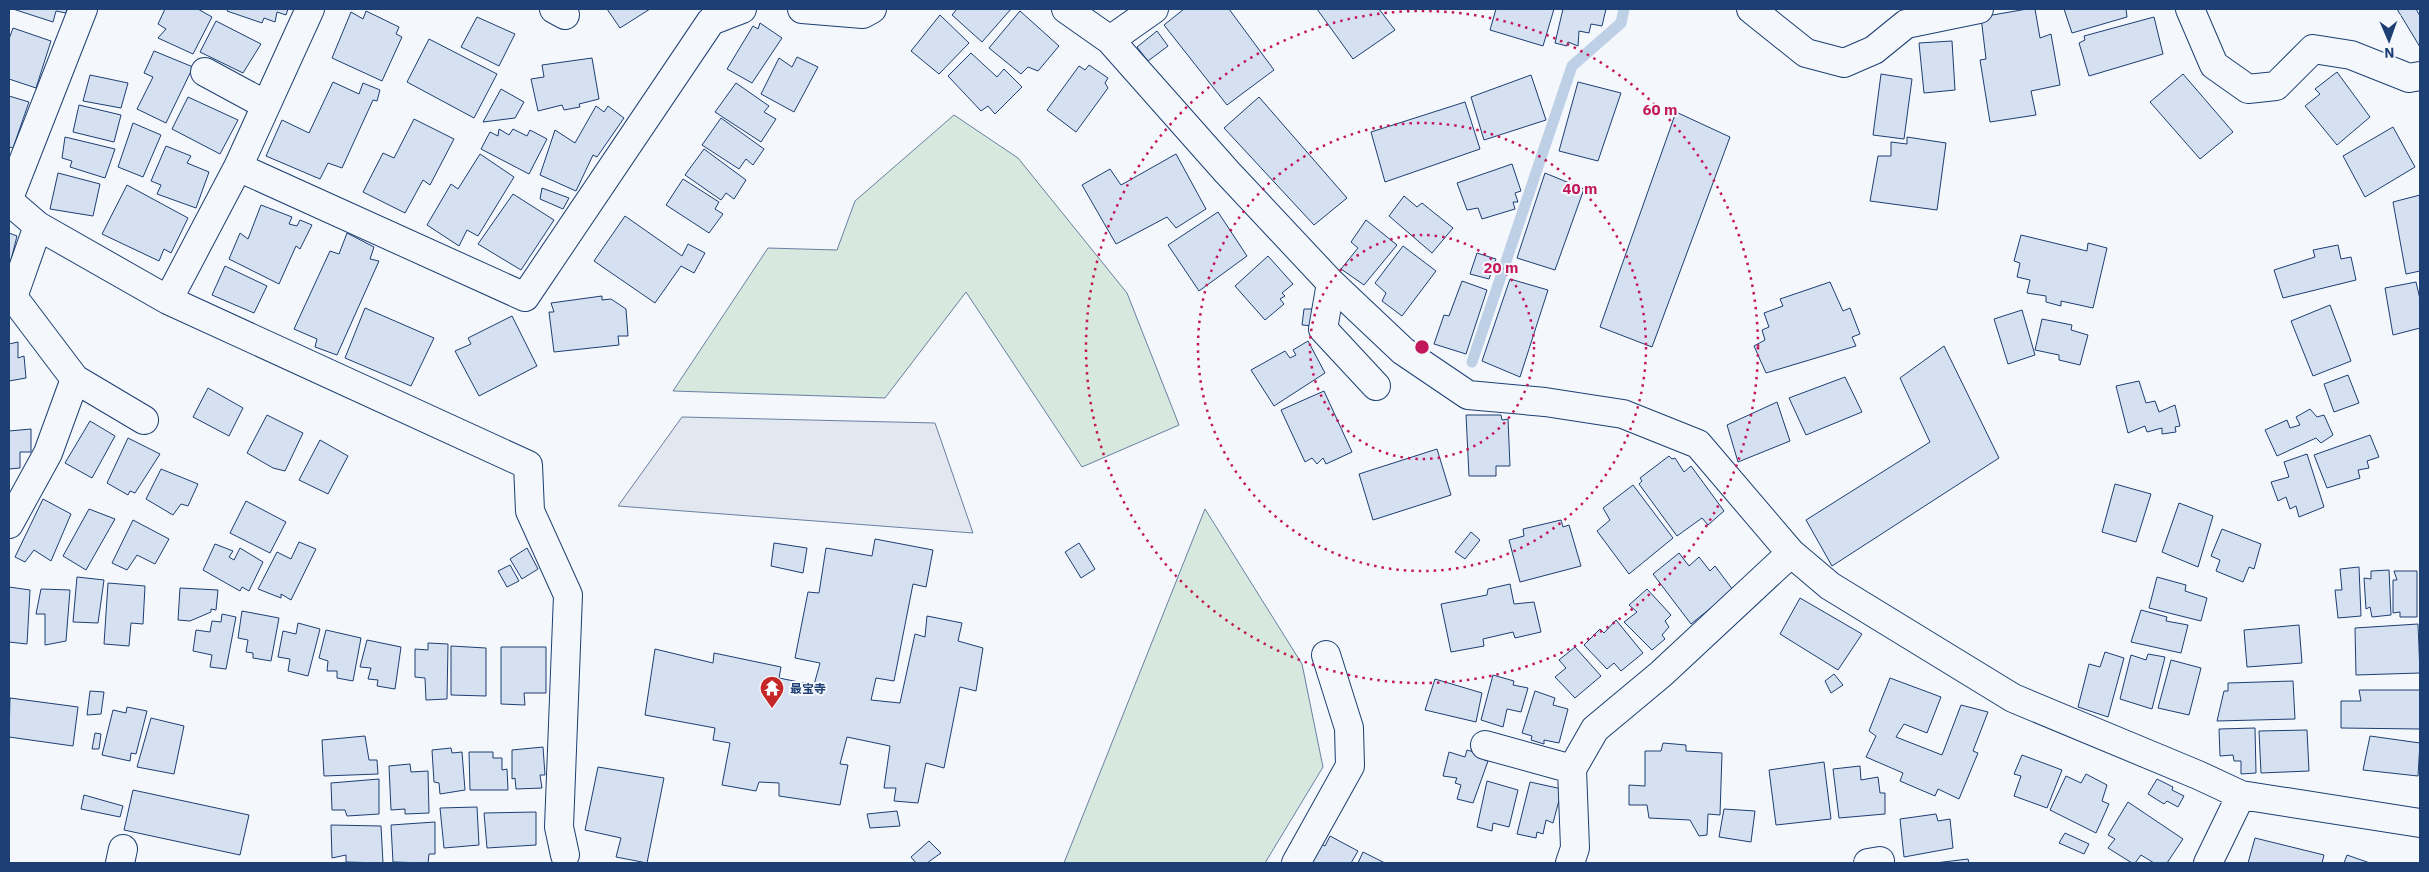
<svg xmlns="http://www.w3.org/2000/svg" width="2429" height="872" font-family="'IBM Plex Sans','Noto Sans JP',sans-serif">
	<rect width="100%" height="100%" fill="#f4f7fb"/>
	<path fill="#d7e8df" stroke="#687fa3" d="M 954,115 L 1018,158 L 1127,293 L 1179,425 L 1082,467 L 966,292 L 885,398 L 673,391 L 768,248 L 837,250 L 855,201 Z
		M 1205,509 L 1302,664 L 1323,767 L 1265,863 L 1064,863 Z"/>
	<path fill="#e3e8f0" stroke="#687fa3" d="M 682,417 L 935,423 L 973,533 L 618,506 Z"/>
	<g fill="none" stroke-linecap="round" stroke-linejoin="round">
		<path stroke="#bed0e5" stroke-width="11" d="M 1472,362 L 1572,66 L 1621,23 L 1624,9"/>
	</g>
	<path fill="#d5e0f0" stroke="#1d3f73" d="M 13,9 L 67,9 L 66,13 L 56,11 L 53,22 Z
		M 165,9 L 198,9 L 212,17 L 193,54 L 158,38 L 166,29 L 158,24 Z
		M 228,9 L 288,9 L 286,15 L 277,12 L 275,22 L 264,18 L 262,23 L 227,11 Z
		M 607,9 L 650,9 L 620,28 Z
		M 957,9 L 1011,9 L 982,42 L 952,15 Z
		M 1184,9 L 1229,9 L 1274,70 L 1227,105 L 1164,25 Z
		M 1317,9 L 1379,9 L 1395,30 L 1353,59 Z
		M 1496,9 L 1554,9 L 1543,46 L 1490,30 Z
		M 1563,9 L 1606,9 L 1602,26 L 1591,24 L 1589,33 L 1579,31 L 1578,46 L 1568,42 L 1567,46 L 1555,43 Z
		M 2027,9 L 2035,9 L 2040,38 L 2051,34 L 2060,85 L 2031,91 L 2036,115 L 1990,122 L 1980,60 L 1986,59 L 1981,17 Z
		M 2064,9 L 2126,9 L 2127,17 L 2072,33 Z
		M 2397,9 L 2416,9 L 2420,16 L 2420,47 Z
		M 366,11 L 399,27 L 396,34 L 402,37 L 382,81 L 332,58 L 351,12 L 363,19 Z
		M 1020,11 L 1059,46 L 1038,71 L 1028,67 L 1021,74 L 989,48 Z
		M 940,15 L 969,43 L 939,74 L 911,51 Z
		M 477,17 L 515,34 L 499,66 L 461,47 Z
		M 2154,17 L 2163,54 L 2089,76 L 2079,43 L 2085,40 L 2084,36 Z
		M 216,21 L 261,44 L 243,73 L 200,52 Z
		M 760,23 L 782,38 L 752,83 L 727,69 L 753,26 L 758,29 Z
		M 13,28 L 51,41 L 36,88 L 9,79 L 9,39 Z
		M 1157,31 L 1168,46 L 1148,61 L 1137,47 Z
		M 429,39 L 497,74 L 474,118 L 407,82 Z
		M 1952,41 L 1955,90 L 1924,93 L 1919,43 Z
		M 154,51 L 193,67 L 166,123 L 137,109 L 153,77 L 144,73 Z
		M 971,53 L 997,77 L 1004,69 L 1022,87 L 995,114 L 988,106 L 981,111 L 948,76 Z
		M 797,57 L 818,67 L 794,112 L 761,94 L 779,58 L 792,67 Z
		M 592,58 L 599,99 L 579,104 L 580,107 L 564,110 L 562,105 L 538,111 L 531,79 L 544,77 L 542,65 Z
		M 1089,65 L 1108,78 L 1105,83 L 1108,88 L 1076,132 L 1047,110 L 1079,66 L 1085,70 Z
		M 2337,72 L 2370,117 L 2337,145 L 2305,106 L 2320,94 L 2315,89 Z
		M 1881,74 L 1912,79 L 1904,139 L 1873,135 Z
		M 2183,74 L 2233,132 L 2200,159 L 2150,102 Z
		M 90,75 L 128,83 L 121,108 L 83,101 Z
		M 1531,75 L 1546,120 L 1484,140 L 1471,97 Z
		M 333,82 L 359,94 L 363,83 L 380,90 L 377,101 L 373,100 L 342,168 L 328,163 L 320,179 L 266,156 L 282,120 L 309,133 Z
		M 1578,82 L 1621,93 L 1598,161 L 1559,151 Z
		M 736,83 L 769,106 L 764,112 L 776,119 L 761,142 L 715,112 Z
		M 501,89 L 524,102 L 515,118 L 483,122 Z
		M 9,96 L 29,102 L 13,148 L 9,147 Z
		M 188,97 L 238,120 L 220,154 L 172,129 Z
		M 1259,97 L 1347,198 L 1314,225 L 1224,128 Z
		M 1465,102 L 1480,149 L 1385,182 L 1371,132 Z
		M 79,105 L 121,115 L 114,142 L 73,132 Z
		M 596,106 L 604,112 L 608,106 L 624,118 L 597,157 L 593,155 L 576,191 L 540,175 L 555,130 L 575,143 Z
		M 1676,112 L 1730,137 L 1652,347 L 1600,327 Z
		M 721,118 L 764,149 L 753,165 L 746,159 L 739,169 L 702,145 Z
		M 414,119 L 454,139 L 430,185 L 423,180 L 405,213 L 363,192 L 383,153 L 394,158 Z
		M 133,123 L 161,135 L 143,177 L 118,167 Z
		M 2393,127 L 2415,167 L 2365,197 L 2343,156 Z
		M 499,129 L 509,135 L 513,129 L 527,136 L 530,130 L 547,139 L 529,174 L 481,149 L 490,132 L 498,136 Z
		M 65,137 L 115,149 L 105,178 L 70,167 L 72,161 L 62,158 Z
		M 1907,137 L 1946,143 L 1937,210 L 1870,201 L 1878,156 L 1891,156 L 1891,142 L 1907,144 Z
		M 166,146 L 191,156 L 187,163 L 209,172 L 196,208 L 157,194 L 161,185 L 151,181 Z
		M 704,149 L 746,180 L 734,199 L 726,193 L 721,200 L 685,175 Z
		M 480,154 L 514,177 L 478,236 L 467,230 L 459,246 L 427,225 L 451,184 L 458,189 Z
		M 1176,154 L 1206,209 L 1176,228 L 1167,217 L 1116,244 L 1082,185 L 1110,169 L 1121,185 Z
		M 1512,164 L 1521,191 L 1515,193 L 1518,202 L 1513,202 L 1515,209 L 1482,219 L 1478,208 L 1467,210 L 1457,183 Z
		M 58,173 L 100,184 L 93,216 L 50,209 Z
		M 1545,173 L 1584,189 L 1555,270 L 1517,258 Z
		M 683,179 L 719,202 L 715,209 L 723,214 L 709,233 L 666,205 Z
		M 127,185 L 188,218 L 171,253 L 164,249 L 159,261 L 102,234 Z
		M 542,188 L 569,198 L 563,209 L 540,199 Z
		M 513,194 L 554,220 L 521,270 L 478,244 Z
		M 2420,195 L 2420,271 L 2406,274 L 2393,202 Z
		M 1404,196 L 1417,207 L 1422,203 L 1453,228 L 1432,253 L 1389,216 Z
		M 261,205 L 292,217 L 289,224 L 297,226 L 300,220 L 312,225 L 300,249 L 296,246 L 279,284 L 229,259 L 240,233 L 248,239 Z
		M 1218,212 L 1247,256 L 1199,291 L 1168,245 Z
		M 625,216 L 682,256 L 688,244 L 705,253 L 694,273 L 681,266 L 655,303 L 594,261 Z
		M 1366,220 L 1397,245 L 1364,285 L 1341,269 L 1358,248 L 1351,242 Z
		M 9,233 L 17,236 L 9,268 Z
		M 347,233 L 374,247 L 370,259 L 379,261 L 337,355 L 315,347 L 317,339 L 294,329 L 330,251 L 339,254 Z
		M 2021,235 L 2087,251 L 2088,243 L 2107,248 L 2093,308 L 2061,301 L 2061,306 L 2046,302 L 2046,296 L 2027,293 L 2030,280 L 2017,277 L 2020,263 L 2014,261 Z
		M 2338,245 L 2341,259 L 2351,257 L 2356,280 L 2283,298 L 2274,270 L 2315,257 L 2313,250 Z
		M 1403,246 L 1436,271 L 1402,316 L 1382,301 L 1386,293 L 1375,283 Z
		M 1477,253 L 1496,259 L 1489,279 L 1470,274 Z
		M 1268,256 L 1293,284 L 1282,293 L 1285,296 L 1280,299 L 1284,304 L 1265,320 L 1235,286 Z
		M 225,266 L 267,286 L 254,313 L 212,295 Z
		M 1510,279 L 1548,290 L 1520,377 L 1482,361 Z
		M 1462,281 L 1487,290 L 1466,354 L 1434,344 L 1444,315 L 1449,316 Z
		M 1830,282 L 1843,311 L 1850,308 L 1860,334 L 1852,337 L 1856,346 L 1766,373 L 1754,346 L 1765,340 L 1762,330 L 1769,327 L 1764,313 L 1783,306 L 1780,299 Z
		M 2416,282 L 2420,299 L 2420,328 L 2393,335 L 2385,288 Z
		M 602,296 L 602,300 L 611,299 L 626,309 L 628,336 L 618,336 L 619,345 L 554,352 L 549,312 L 554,312 L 551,303 Z
		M 2330,305 L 2351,361 L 2313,376 L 2291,321 Z
		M 365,308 L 434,338 L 411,386 L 345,358 Z
		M 1304,309 L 1314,309 L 1314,326 L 1302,325 Z
		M 2022,310 L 2035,355 L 2008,364 L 1994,319 Z
		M 512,316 L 537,366 L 479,396 L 455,351 L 471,344 L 468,338 Z
		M 2042,319 L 2072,325 L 2071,330 L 2088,335 L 2080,365 L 2059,360 L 2059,355 L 2035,350 Z
		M 1308,341 L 1325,373 L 1274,406 L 1251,370 L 1285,351 L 1290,358 L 1296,355 L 1293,350 Z
		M 18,342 L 18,358 L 24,356 L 26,378 L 9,381 L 9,344 Z
		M 1944,346 L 1999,458 L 1832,566 L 1806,520 L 1930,442 L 1900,378 Z
		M 2348,375 L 2359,403 L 2334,412 L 2324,384 Z
		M 1845,377 L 1862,412 L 1806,435 L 1789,398 Z
		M 2139,381 L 2146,403 L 2155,401 L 2159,412 L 2175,405 L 2180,426 L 2175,427 L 2176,432 L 2162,434 L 2162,428 L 2147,432 L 2145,426 L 2128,433 L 2116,386 Z
		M 208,388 L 243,408 L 229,436 L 193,417 Z
		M 1324,391 L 1352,452 L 1326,464 L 1323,458 L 1317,464 L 1312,458 L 1305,462 L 1281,410 Z
		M 1777,402 L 1790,441 L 1738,462 L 1727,425 Z
		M 2310,409 L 2317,417 L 2324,415 L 2333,435 L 2321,443 L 2316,438 L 2277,456 L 2265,430 L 2287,420 L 2290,428 L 2300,425 L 2296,417 Z
		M 267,415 L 303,433 L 285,471 L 273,468 L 247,453 Z
		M 1466,415 L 1501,415 L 1502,420 L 1508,419 L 1510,466 L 1496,466 L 1496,476 L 1469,476 Z
		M 90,421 L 115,436 L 92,478 L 65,463 Z
		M 31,429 L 31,452 L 20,452 L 20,468 L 9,469 L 9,431 Z
		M 2370,435 L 2379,457 L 2367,461 L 2369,468 L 2358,470 L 2360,478 L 2327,488 L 2314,455 Z
		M 128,438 L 160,454 L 135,493 L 130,491 L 128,495 L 107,483 Z
		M 320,440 L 348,456 L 328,494 L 299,480 Z
		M 1437,449 L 1451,495 L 1373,520 L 1359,474 Z
		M 2307,454 L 2324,507 L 2299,517 L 2296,506 L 2290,509 L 2286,497 L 2278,501 L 2271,482 L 2289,477 L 2284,462 Z
		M 1669,456 L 1672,459 L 1675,458 L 1684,472 L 1691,466 L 1724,511 L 1708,525 L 1702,518 L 1677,536 L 1639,484 L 1642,481 L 1640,478 Z
		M 161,469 L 198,484 L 188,506 L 181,504 L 173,515 L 146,499 Z
		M 2115,484 L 2151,494 L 2136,542 L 2102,532 Z
		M 1633,485 L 1673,538 L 1629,574 L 1597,531 L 1610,520 L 1603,508 Z
		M 43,499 L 71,514 L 51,561 L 34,550 L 25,562 L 15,557 Z
		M 246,501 L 286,522 L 270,553 L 230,533 Z
		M 2179,503 L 2213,516 L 2198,567 L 2162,552 Z
		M 89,509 L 115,519 L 86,570 L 63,556 Z
		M 133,520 L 169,539 L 155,564 L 137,555 L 127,570 L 112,563 Z
		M 1561,520 L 1563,527 L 1569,525 L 1581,566 L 1520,582 L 1509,540 L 1524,536 L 1523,529 Z
		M 2222,529 L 2261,544 L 2254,569 L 2249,567 L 2243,582 L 2216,571 L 2220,560 L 2211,556 Z
		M 1471,532 L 1480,540 L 1465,559 L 1455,552 Z
		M 875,539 L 933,550 L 926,587 L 913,584 L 894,681 L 876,678 L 871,700 L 900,703 L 915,634 L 925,637 L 927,616 L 962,623 L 958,641 L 983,648 L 976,691 L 960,687 L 944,768 L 926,763 L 918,803 L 894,801 L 896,788 L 884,788 L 890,746 L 847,737 L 840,764 L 848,765 L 840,805 L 779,796 L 779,783 L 759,782 L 756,791 L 722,785 L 730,743 L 713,740 L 715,728 L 645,715 L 655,649 L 713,663 L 714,653 L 781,667 L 779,678 L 814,685 L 820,663 L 795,658 L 808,592 L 819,593 L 826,548 L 872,556 Z
		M 299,542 L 316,549 L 291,600 L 281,594 L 281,598 L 258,589 L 277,552 L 291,559 Z
		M 774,543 L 807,548 L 803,573 L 771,566 Z
		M 1079,543 L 1095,569 L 1081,578 L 1065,552 Z
		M 215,544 L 233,551 L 229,557 L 234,560 L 240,548 L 263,562 L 249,591 L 242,587 L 240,591 L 203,570 Z
		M 527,548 L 538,569 L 522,579 L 510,559 Z
		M 1679,553 L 1689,566 L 1699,557 L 1710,571 L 1715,566 L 1733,590 L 1691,624 L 1653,574 Z
		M 510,565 L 519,581 L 507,587 L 498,571 Z
		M 2359,567 L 2361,616 L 2338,618 L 2335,590 L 2342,590 L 2340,569 Z
		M 2389,570 L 2391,615 L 2372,617 L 2370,607 L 2366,609 L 2364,578 L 2371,579 L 2371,571 Z
		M 2394,571 L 2417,571 L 2417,617 L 2400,617 L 2400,612 L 2393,613 L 2393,580 L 2397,580 Z
		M 77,577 L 104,580 L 98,623 L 73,622 Z
		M 2157,577 L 2186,585 L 2185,591 L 2207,598 L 2201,621 L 2149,608 Z
		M 108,583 L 145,586 L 143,624 L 131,623 L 129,646 L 104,644 Z
		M 1510,584 L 1514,604 L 1534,602 L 1541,632 L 1515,638 L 1513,632 L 1483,639 L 1484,646 L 1451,652 L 1441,604 L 1487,595 L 1488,589 Z
		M 9,587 L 30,590 L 27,644 L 9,642 Z
		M 180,588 L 218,590 L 216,610 L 211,609 L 211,612 L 190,621 L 178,620 Z
		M 41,589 L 70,590 L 66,641 L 45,645 L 45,614 L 36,614 Z
		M 1647,589 L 1671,615 L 1665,621 L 1669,627 L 1662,635 L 1665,639 L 1652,650 L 1624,622 L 1637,612 L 1629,605 Z
		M 1800,598 L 1862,634 L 1838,670 L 1780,634 Z
		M 2141,610 L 2167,617 L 2166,621 L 2188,625 L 2181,653 L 2131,642 Z
		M 242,611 L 279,618 L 271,661 L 253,658 L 253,653 L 246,652 L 248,640 L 238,638 Z
		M 222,614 L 236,617 L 226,669 L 210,667 L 212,655 L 193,651 L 196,630 L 210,632 L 212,621 L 221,622 Z
		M 1616,620 L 1643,653 L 1621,671 L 1614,663 L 1607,669 L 1584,645 L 1600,629 L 1604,633 Z
		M 298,623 L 320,629 L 308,676 L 288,671 L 290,659 L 278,657 L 283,631 L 296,634 Z
		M 2418,624 L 2420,673 L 2356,675 L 2355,628 Z
		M 2299,625 L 2302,663 L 2247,667 L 2244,630 Z
		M 326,630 L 361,638 L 353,681 L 337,678 L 337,671 L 327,671 L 328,661 L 319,658 Z
		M 367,640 L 401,647 L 395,689 L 377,686 L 378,680 L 368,679 L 371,668 L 360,667 Z
		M 428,643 L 448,644 L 447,699 L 426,700 L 425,678 L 415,677 L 415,649 L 428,650 Z
		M 451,646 L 486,648 L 486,696 L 451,695 Z
		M 501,647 L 546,647 L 546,693 L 524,693 L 525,705 L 501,704 Z
		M 1575,647 L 1601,676 L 1575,698 L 1555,677 L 1566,668 L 1559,660 Z
		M 2105,652 L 2124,658 L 2108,717 L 2078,707 L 2089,664 L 2100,667 Z
		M 2148,654 L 2165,657 L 2152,709 L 2120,699 L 2131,655 L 2146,660 Z
		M 2171,660 L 2201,668 L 2189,715 L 2158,708 Z
		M 1834,674 L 1843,685 L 1831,693 L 1825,681 Z
		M 1493,675 L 1514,681 L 1513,685 L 1528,688 L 1521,712 L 1507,709 L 1503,727 L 1481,720 Z
		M 1890,678 L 1941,697 L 1927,733 L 1904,724 L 1896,737 L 1942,755 L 1961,705 L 1988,712 L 1973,751 L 1978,753 L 1959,799 L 1938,789 L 1935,796 L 1900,781 L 1903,773 L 1866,757 L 1876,736 L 1869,731 Z
		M 1435,679 L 1482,693 L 1476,722 L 1425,710 Z
		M 2293,681 L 2295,719 L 2217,721 L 2224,691 L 2228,691 L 2228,683 Z
		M 2359,690 L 2420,690 L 2420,729 L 2341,728 L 2341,701 L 2361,701 Z
		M 90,691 L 104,692 L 101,714 L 87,715 Z
		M 1535,691 L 1555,698 L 1553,705 L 1568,709 L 1559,743 L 1544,740 L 1544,744 L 1531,740 L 1532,736 L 1522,733 Z
		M 10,698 L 78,707 L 73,746 L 9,737 Z
		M 127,707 L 147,711 L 136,754 L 131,753 L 130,761 L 102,755 L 113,710 L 126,713 Z
		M 151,718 L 184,726 L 174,774 L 137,767 Z
		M 2255,728 L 2256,773 L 2241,774 L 2241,761 L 2234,761 L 2233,755 L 2220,756 L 2219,729 Z
		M 2307,730 L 2309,771 L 2261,773 L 2259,731 Z
		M 95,733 L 101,734 L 99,749 L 92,749 Z
		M 365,736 L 369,760 L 377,760 L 378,774 L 324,776 L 322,740 Z
		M 2370,736 L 2420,743 L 2418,776 L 2363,770 Z
		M 1663,743 L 1686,745 L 1686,751 L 1722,753 L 1720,815 L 1708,814 L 1707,835 L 1699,836 L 1690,820 L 1649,818 L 1647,805 L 1629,805 L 1629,785 L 1645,786 L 1645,751 L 1661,751 Z
		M 543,747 L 545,775 L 540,775 L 542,788 L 516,789 L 515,778 L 512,779 L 512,750 Z
		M 451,748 L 452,753 L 462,752 L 465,790 L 440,794 L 439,783 L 434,782 L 432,750 Z
		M 1467,750 L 1484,755 L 1484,760 L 1488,761 L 1473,803 L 1457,799 L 1461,785 L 1455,783 L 1457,778 L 1443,776 L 1449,752 L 1465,757 Z
		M 469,752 L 493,752 L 493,758 L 502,758 L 502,770 L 507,769 L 508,790 L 470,790 Z
		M 2022,755 L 2062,770 L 2047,808 L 2014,796 L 2021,776 L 2014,774 Z
		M 1824,762 L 1831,819 L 1776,825 L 1769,770 Z
		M 410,764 L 411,772 L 428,771 L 429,813 L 405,814 L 405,809 L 391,810 L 389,766 Z
		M 1860,766 L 1861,780 L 1878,777 L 1880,793 L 1885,793 L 1885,814 L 1839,818 L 1833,769 Z
		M 598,767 L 664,778 L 647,863 L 616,857 L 621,838 L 585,830 Z
		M 2086,774 L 2107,785 L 2102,801 L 2109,804 L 2096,833 L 2050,810 L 2066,776 L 2081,783 Z
		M 379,779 L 379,814 L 347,816 L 345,810 L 332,810 L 331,783 Z
		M 2157,779 L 2173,787 L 2172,790 L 2184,796 L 2178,807 L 2167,801 L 2164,804 L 2148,794 Z
		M 1487,781 L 1518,790 L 1509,827 L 1493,823 L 1492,831 L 1477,827 Z
		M 1530,782 L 1562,789 L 1553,823 L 1546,820 L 1543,834 L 1537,832 L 1536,838 L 1517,834 Z
		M 133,790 L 249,815 L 240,855 L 124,830 Z
		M 84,795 L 123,806 L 120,817 L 81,809 Z
		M 2128,802 L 2183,839 L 2167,863 L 2154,863 L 2141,855 L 2135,863 L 2132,863 L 2108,848 L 2115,839 L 2108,835 Z
		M 477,807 L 479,845 L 444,848 L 440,808 Z
		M 1724,809 L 1755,811 L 1751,842 L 1719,837 Z
		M 897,811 L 900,826 L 870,828 L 867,814 Z
		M 536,812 L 536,845 L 487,848 L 484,813 Z
		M 1936,814 L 1938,821 L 1950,819 L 1953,848 L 1904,857 L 1900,819 Z
		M 435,822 L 435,854 L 429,854 L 428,863 L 393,862 L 391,825 Z
		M 331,825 L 381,826 L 383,863 L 346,862 L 346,855 L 332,858 Z
		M 2065,833 L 2089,844 L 2084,854 L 2059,843 Z
		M 1330,836 L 1358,851 L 1351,863 L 1307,863 L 1317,842 L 1325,846 Z
		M 2255,838 L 2324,855 L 2322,863 L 2248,863 Z
		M 929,841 L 941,853 L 927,863 L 916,863 L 911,857 Z
		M 1363,852 L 1385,863 L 1358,863 Z
		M 2347,855 L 2370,863 L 2344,863 Z
		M 1968,859 L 1969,863 L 1935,863 Z"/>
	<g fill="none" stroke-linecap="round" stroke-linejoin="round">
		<defs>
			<path id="street" d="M 554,9 L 565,15
				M 802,9 L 863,14 L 872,9
				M 1066,9 L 1110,40 L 1227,172 L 1331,283 L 1403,351 L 1468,395 L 1545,402 L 1623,414 L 1698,444 L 1791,553 L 1830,586 L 2013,698 L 2198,775 L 2241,795 L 2420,823
				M 1751,9 L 1806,53 L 1844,63 L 1874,50 L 1906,24 L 1979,9
				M 2190,9 L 2214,65 L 2248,89 L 2276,86 L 2313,49 L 2351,55 L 2409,78 L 2420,76
				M 1110,40 L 1154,9
				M 205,72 L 266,105
				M 238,167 L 525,297 L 711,21 L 742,9
				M 9,198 L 83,9
				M 9,201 L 38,226 L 168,300 L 528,465 L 530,511 L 568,595 L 559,827 L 565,855
				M 38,226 L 13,297 L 75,379 L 144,420
				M 1331,283 L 1323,329 L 1376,386
				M 168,300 L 238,167 L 310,9
				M 9,524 L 48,453 L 75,379
				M 1485,745 L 1572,769
				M 120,863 L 123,849
				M 1296,863 L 1350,766 L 1349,728 L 1326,655
				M 1570,863 L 1575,848 L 1572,769 L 1595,729 L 1661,674 L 1791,553
				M 1868,863 L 1880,861 L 1880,863
				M 2208,863 L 2241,795"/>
		</defs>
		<use href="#street" stroke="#1d3f73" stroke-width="30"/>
		<use href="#street" stroke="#f4f7fb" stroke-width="28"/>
	</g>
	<g fill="none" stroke="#c2185b" stroke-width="2.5" stroke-dasharray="2.5 5">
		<circle cx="1422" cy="347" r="112"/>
		<circle cx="1422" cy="347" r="224"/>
		<circle cx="1422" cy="347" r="336"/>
	</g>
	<defs>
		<symbol id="temple-pin" viewBox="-11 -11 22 30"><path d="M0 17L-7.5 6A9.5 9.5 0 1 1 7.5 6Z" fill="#c62828" stroke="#f4f7fb"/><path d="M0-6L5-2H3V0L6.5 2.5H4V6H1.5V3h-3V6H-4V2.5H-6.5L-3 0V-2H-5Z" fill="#fff"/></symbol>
	</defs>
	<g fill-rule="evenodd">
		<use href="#temple-pin" x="758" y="674" width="28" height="38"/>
	</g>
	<g text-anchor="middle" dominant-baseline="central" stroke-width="4" stroke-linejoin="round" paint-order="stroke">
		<g font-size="12" font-weight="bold" fill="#1d3f73" stroke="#f4f7fb" text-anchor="start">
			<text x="790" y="688">最宝寺</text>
		</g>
	</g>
	<circle cx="1422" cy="347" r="8" fill="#c2185b" stroke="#f4f7fb" stroke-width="2.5"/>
	<g font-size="15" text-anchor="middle" font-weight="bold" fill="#c2185b" stroke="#f4f7fb" stroke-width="4" stroke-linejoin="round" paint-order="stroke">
		<text x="1660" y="115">60 m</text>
		<text x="1580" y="194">40 m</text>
		<text x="1501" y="273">20 m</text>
	</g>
	<rect width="2429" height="872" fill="none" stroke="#1d3f73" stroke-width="20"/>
	<g transform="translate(2389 40) rotate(178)" stroke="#f4f7fb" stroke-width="4" paint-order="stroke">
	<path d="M0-4L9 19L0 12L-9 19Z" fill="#1d3f73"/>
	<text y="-8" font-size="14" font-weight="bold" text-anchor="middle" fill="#1d3f73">N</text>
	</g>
</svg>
